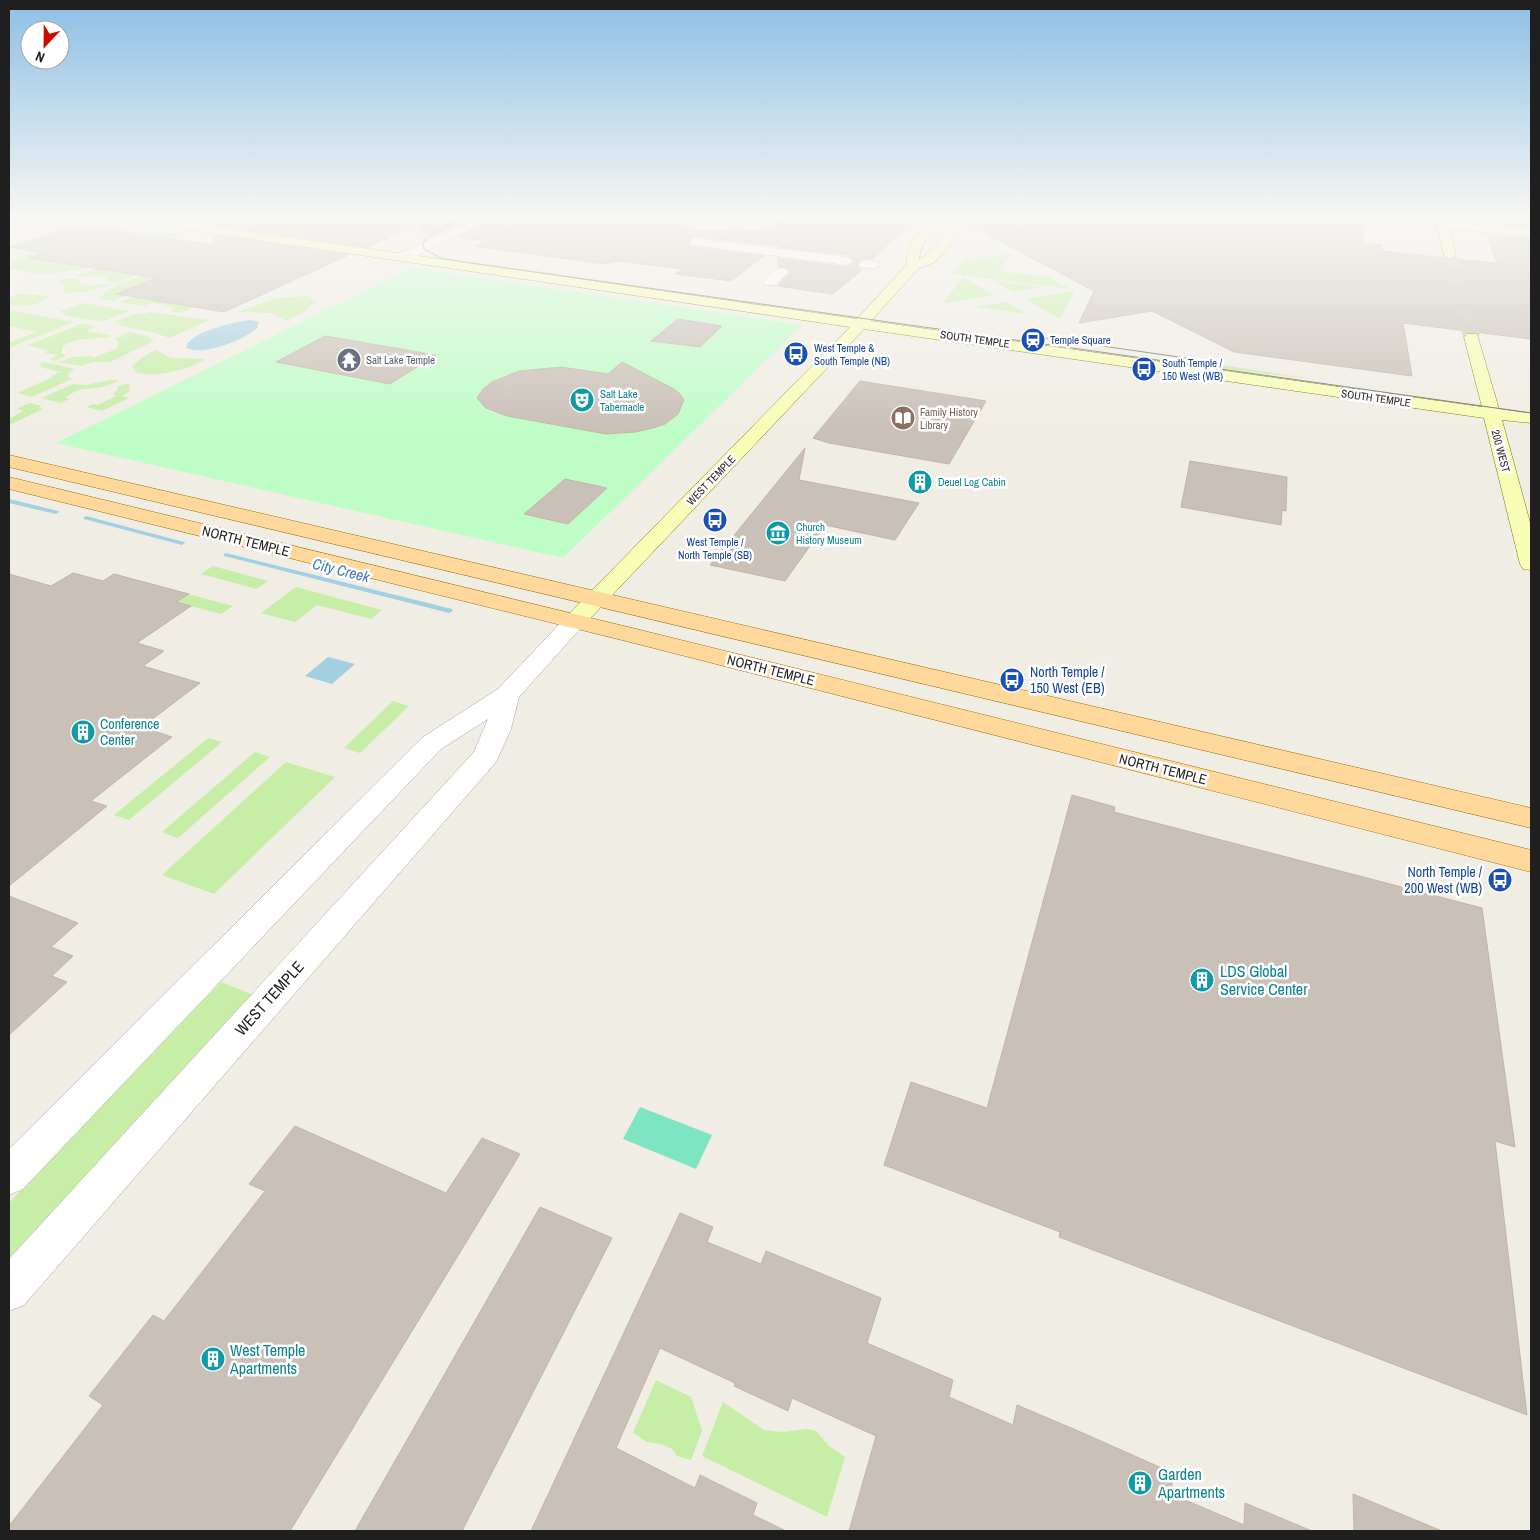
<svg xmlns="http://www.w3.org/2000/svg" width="1540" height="1540" font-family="'Archivo Narrow',sans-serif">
	<rect width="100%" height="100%" fill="#f0ede4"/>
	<path fill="#c6eea7" d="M 157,231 L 181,234 L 82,270 L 41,274 L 9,269 L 13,264 L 11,260 L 38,251 L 46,252 L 30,258 L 155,237 L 146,234 Z
		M 1010,254 L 998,271 L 1048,277 L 1070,289 L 952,274 L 964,260 Z
		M 100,267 L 141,273 L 117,283 L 106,281 L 107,278 C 97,274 86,278 75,276 Z
		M 147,274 L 161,276 L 118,294 L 125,296 L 112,301 L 101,299 C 103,287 135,279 147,274 Z
		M 963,277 L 995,295 L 943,303 Z
		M 69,278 L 81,280 L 78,282 C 86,287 100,283 111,285 L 83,292 L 64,293 L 64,287 L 58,281 Z
		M 993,281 L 1044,287 L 1013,292 Z
		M 1075,291 L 1060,319 L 1025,299 Z
		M 19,294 L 51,296 C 39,305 23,309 9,303 L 9,298 Z
		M 306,296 L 311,297 L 313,302 L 315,302 L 315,304 L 311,304 L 307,309 L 309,309 L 286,321 L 272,313 L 237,312 L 277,298 Z
		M 132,297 L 194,307 L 180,313 L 169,311 L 176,308 L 162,304 L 152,303 L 144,306 L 119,302 Z
		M 1007,302 L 1027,314 L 975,307 Z
		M 82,303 L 130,311 L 107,320 L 97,321 L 63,315 L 67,313 L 59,312 Z
		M 14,311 L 74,322 L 9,348 L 9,343 L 36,332 L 9,326 L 9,312 Z
		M 149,312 L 210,320 L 169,338 L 156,333 L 118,325 L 122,323 L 114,322 L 137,313 L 144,314 Z
		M 81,324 L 96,326 L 87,331 L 113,336 C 107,338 104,337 97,338 C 85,339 73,339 62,347 L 63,347 L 61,353 L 66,356 L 54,361 L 50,359 L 58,355 L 45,353 L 48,351 L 28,345 Z
		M 129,332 L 147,336 L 154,341 L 110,362 L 93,362 L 81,366 L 60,362 L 73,357 L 91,356 L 92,358 L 119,348 L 117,347 L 119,342 L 114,339 L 120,337 L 127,338 L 120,336 Z
		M 157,350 L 171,358 L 206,359 C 191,369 152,379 134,372 L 136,371 L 132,366 C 141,359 146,353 157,350 Z
		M 1184,359 L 1319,380 L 1320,380 L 1183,364 Z
		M 43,362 L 75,369 L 69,372 L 69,375 L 67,376 L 72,379 L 32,397 L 17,393 L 53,377 L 51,376 L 61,372 L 40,367 L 43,365 L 39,364 Z
		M 110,380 L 119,380 C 108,387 96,388 84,389 C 78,389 70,395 65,397 L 69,399 L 61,403 L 41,398 L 73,384 L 86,385 Z
		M 128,383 L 131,385 L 129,385 L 130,391 L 122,396 L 129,398 L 102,411 L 86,407 L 93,404 L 98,405 L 116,396 L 113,394 L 118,390 L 117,387 Z
		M 30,403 L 42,406 L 38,408 L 43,409 L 9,425 L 9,419 L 24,411 L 17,409 Z
		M 213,566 L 268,581 L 257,589 L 201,574 Z
		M 296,587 L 382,610 L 371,619 L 317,605 L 295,622 L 261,613 Z
		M 188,594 L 233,606 L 221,614 L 176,602 Z
		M 393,701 L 409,706 L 360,753 L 344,748 Z
		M 208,738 L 222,742 L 129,820 L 114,815 Z
		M 255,752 L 270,757 L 178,838 L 162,832 Z
		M 286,762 L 335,777 L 214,894 L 162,875 Z
		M 221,982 L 256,996 L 9,1266 L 9,1203 Z
		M 656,1380 L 691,1397 L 702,1430 L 691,1460 L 677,1456 L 672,1449 L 661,1444 L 647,1442 L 633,1433 Z
		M 723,1402 L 764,1430 L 782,1432 L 807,1429 L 816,1431 L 829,1446 L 845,1457 L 827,1517 L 702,1456 Z"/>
	<path fill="#bffdc7" d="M 412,268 L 803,325 L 563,558 L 56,443 Z"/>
	<path fill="#7de5c2" d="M 640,1107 L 712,1135 L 696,1169 L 623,1139 Z"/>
	<path fill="#a2d0e1" d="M 252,320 L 259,322 L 257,328 C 244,340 203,356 186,348 C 188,332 237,321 252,320 Z
		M 328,657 L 355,664 L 332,684 L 305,676 Z"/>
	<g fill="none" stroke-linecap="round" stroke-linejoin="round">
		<path fill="#a2d0e1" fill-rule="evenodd" d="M 9,499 L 58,511 L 59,512 L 56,514 L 9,503 Z
			M 86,516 L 184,542 L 185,543 L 182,545 L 84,519 L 83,518 Z
			M 226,553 L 452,609 L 453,611 L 449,613 L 224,556 L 224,554 Z"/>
	</g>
	<path fill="#c9c0b7" stroke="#c3b4a6" d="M 216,217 L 472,217 L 436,234 L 419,232 L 420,223 L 368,247 L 215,225 Z
		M 495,217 L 679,217 L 686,225 L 700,232 L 739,230 L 757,232 L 768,229 L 780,217 L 918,217 L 872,259 L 864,258 L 858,262 L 858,268 L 862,270 L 833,294 L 777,286 L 790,272 L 786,267 L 778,267 L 778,258 L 847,267 L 855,262 L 848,255 L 779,247 L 779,244 L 776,246 L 696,236 L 690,238 L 688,243 L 692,247 L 764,256 L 731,281 L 676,274 L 682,269 L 620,261 L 604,264 L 480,247 L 476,246 L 486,241 L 458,237 Z
		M 697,217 L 756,217 L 759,220 L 736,218 L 702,221 Z
		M 976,217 L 1361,217 L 1363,243 L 1382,245 L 1382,251 L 1445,258 L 1449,261 L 1454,259 L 1497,263 L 1487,235 L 1531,239 L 1531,339 L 1403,323 L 1412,376 L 1234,352 L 1152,311 L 1079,323 L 1094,291 L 969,225 Z
		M 1481,217 L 1531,217 L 1531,227 L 1483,223 Z
		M 79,225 L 214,245 L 214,235 L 349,255 L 224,312 L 116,294 L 156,278 L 29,258 L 43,253 L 10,247 Z
		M 678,319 L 722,326 L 700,347 L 651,341 Z
		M 325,336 L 436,355 L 390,384 L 276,362 Z
		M 622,362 L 674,389 L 680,394 L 684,400 L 678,414 L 665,424 L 653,428 L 635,432 L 606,434 L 507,416 L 486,408 L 477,398 L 483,389 L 492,382 L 519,371 L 561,367 L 608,374 Z
		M 860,381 L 986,401 L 949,464 L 829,443 L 813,438 Z
		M 805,448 L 799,480 L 919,503 L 895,540 L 825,525 L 785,581 L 710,565 Z
		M 1190,461 L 1287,477 L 1286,511 L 1282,510 L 1281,525 L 1181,507 Z
		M 565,479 L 607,488 L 568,524 L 524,514 Z
		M 73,573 L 103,581 L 114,574 L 189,594 L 176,602 L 191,606 L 137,643 L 164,651 L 143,666 L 200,683 L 142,727 L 172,737 L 91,801 L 107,806 L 9,886 L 9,574 L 51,586 Z
		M 1072,795 L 1115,807 L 1114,812 L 1482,908 L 1515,1147 L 1495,1141 L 1527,1415 L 1059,1237 L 1060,1232 L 884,1165 L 911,1082 L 987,1108 Z
		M 9,896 L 78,923 L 51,947 L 73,956 L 52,976 L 67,982 L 9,1035 Z
		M 295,1126 L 446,1193 L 482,1138 L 520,1154 L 290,1531 L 9,1531 L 9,1526 L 103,1405 L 89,1396 L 153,1315 L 164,1321 L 265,1191 L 249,1184 Z
		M 540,1207 L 612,1238 L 462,1531 L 355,1531 Z
		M 680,1213 L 713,1227 L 707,1242 L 761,1264 L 766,1251 L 881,1298 L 867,1343 L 953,1380 L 949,1397 L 1013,1425 L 1017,1405 L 1076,1430 L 1173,1473 L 1171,1494 L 1244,1525 L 1245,1503 L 1312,1531 L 849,1531 L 876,1436 L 792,1398 L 788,1411 L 734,1386 L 735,1383 L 660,1348 L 616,1448 L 695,1488 L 700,1475 L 757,1503 L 753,1515 L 786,1531 L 531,1531 Z
		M 1353,1494 L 1442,1531 L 1354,1531 Z"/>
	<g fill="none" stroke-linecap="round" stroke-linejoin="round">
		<path stroke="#c6c4bd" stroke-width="13" stroke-dasharray="13 6" stroke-linecap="butt" d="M 1450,255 L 1470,328"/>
		<path stroke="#c6c4bd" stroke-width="17" stroke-dasharray="17 8" stroke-linecap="butt" d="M 1469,327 L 1472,337"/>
		<defs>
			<path id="street" d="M 477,217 L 493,217 L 409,260 L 404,261 L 398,257 L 399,254 Z
				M 681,217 L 693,217 L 702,223 L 736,220 L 758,223 L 762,220 L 758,217 L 778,218 C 774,222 768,228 762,230 C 756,232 746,228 739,228 C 718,227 696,239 681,217 Z
				M 696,238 L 847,257 L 853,261 L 847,265 L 692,245 L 690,242 L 692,239 Z
				M 865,260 L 879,262 L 880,265 L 874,269 L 860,267 L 859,264 Z
				M 781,268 L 786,269 L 788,272 L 775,285 L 765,285 L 763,282 C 767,276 774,270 781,268 Z
				M 575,614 L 583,616 L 587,621 L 519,697 L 511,729 L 496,762 L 24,1305 L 9,1311 L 9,1259 L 474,752 L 488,719 L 441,749 L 23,1189 L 9,1195 L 9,1149 L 423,737 L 498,689 L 567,616 Z"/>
			<path id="secondary" d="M 116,217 L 147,217 L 857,319 L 907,264 C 905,244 921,230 935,217 L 948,217 C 937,231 921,239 919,259 L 925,256 L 962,217 L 974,217 L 935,262 L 919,268 L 871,321 L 1482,407 L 1464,337 L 1467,334 L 1477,334 L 1499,409 L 1531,413 L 1531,423 L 1502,420 L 1531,526 L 1531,570 L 1523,569 L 1520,564 L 1484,418 L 864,329 L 583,626 L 575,628 L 567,626 L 563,621 L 567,616 L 850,327 L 122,220 Z
				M 1435,217 L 1447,217 L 1448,222 L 1531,229 L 1531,237 L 1450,229 L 1456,255 L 1450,259 L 1444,255 Z"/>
			<path id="primary" d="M 9,455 L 1531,808 L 1531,828 L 9,467 Z
				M 9,477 L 632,628 L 1531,850 L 1531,872 L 626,641 L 9,489 Z"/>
		</defs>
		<use href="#street" stroke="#a6a6a6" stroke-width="1"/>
		<use href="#secondary" stroke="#687c00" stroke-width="1"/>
		<use href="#primary" stroke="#9a6e00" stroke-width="1"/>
		<use href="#street" fill="#fff" fill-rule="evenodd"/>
		<use href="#secondary" fill="#f7feb5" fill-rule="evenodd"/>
		<use href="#primary" fill="#ffd99b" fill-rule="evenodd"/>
		<path stroke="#6d6d6d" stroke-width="1" d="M 467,217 L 427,237 L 423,243 L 424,249 L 441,258 L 458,261 L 1531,413
			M 461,226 L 481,217
			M 1046,338 L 1207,361"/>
	</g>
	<linearGradient id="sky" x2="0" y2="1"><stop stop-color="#8cbfe5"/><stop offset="0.5" stop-color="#f8f7f3"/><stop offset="1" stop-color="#f8f7f3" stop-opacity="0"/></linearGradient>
	<rect width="1540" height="433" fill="url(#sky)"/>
	<defs>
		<symbol id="station-disc" viewBox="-11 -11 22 22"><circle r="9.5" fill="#1a4fb4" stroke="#fff"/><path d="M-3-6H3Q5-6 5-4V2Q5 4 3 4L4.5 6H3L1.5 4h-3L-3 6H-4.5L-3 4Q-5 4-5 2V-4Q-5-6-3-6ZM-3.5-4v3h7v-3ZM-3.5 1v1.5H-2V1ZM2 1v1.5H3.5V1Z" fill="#fff"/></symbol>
		<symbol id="bus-disc" viewBox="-11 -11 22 22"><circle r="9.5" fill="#1a4fb4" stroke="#fff"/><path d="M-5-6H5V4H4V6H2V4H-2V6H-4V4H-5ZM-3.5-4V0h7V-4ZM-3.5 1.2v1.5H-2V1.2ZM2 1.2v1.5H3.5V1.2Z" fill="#fff"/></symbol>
		<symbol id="temple-disc" viewBox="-11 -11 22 22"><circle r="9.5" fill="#6b7280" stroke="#fff"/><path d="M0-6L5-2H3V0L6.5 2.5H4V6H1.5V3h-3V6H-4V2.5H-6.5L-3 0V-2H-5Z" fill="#fff"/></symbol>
		<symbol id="theatre-disc" viewBox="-11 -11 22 22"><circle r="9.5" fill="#0f9aa8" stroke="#fff"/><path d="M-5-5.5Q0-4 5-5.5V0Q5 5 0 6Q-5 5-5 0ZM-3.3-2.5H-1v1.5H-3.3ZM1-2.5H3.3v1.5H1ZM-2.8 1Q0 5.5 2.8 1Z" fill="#fff"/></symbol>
		<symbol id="library-disc" viewBox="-11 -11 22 22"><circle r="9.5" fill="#8d6e63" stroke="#fff"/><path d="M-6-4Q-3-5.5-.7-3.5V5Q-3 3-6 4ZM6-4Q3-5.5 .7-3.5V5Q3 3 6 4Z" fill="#fff"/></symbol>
		<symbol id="building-disc" viewBox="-11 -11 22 22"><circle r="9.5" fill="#0f9aa8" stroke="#fff"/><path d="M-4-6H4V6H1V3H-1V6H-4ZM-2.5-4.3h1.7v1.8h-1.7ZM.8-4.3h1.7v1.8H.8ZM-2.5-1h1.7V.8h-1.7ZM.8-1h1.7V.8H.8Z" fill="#fff"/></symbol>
		<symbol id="museum-disc" viewBox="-11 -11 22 22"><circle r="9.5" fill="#0f9aa8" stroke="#fff"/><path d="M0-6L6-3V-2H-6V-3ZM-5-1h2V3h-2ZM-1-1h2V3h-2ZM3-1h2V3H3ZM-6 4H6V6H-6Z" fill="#fff"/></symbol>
	</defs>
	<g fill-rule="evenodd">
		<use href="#station-disc" x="1019" y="326" width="28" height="28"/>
		<use href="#bus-disc" x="782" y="340" width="28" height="28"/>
		<use href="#temple-disc" x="335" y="346" width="28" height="28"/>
		<use href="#bus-disc" x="1130" y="355" width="28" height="28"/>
		<use href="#theatre-disc" x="568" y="386" width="28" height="28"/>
		<use href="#library-disc" x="889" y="404" width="28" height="28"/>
		<use href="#building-disc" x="906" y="468" width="28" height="28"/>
		<use href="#bus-disc" x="701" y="506" width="28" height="28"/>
		<use href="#museum-disc" x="764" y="519" width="28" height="28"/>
		<use href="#bus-disc" x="998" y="666" width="28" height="28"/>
		<use href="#building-disc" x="69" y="718" width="28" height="28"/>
		<use href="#bus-disc" x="1486" y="866" width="28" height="28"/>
		<use href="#building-disc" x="1188" y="966" width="28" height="28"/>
		<use href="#building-disc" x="199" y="1345" width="28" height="28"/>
		<use href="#building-disc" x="1126" y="1469" width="28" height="28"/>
	</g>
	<g text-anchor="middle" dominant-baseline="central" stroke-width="5" stroke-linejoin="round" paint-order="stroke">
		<g font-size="11" fill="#1f1f1f" stroke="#fff">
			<text transform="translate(975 339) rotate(8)">SOUTH TEMPLE</text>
			<text transform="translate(1376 398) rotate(8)">SOUTH TEMPLE</text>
			<text transform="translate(1501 451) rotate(75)">200 WEST</text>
			<text transform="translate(711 480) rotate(-46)">WEST TEMPLE</text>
		</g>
		<g font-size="11" fill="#164399" stroke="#fff" text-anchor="start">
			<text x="1050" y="340">Temple Square</text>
			<text x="814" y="348">West Temple &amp;<tspan x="814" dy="13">South Temple (NB)</tspan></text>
			<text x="1162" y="363">South Temple /<tspan x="1162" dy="13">150 West (WB)</tspan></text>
			<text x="715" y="542" text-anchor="middle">West Temple /<tspan x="715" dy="13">North Temple (SB)</tspan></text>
		</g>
		<g font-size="11" fill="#5b616d" stroke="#fff" text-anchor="start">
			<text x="366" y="360">Salt Lake Temple</text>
		</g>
		<g font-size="11" fill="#0d838f" stroke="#fff" text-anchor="start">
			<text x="600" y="394">Salt Lake<tspan x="600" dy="13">Tabernacle</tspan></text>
			<text x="938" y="482">Deuel Log Cabin</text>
			<text x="796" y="527">Church<tspan x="796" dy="13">History Museum</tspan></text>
		</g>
		<g font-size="11" fill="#785e54" stroke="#fff" text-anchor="start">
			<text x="920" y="412">Family History<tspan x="920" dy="13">Library</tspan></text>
		</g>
		<g font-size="14" fill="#1f1f1f" stroke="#fff">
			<text transform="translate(246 541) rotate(14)">NORTH TEMPLE</text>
			<text transform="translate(771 670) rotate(14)">NORTH TEMPLE</text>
			<text transform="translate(1163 769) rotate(14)">NORTH TEMPLE</text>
		</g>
		<g font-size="14" fill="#164399" stroke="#fff" text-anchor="start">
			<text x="1030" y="672">North Temple /<tspan x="1030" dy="16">150 West (EB)</tspan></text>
			<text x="1482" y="872" text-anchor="end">North Temple /<tspan x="1482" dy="16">200 West (WB)</tspan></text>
		</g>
		<g font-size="14" fill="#0d838f" stroke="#fff" text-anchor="start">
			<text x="100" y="724">Conference<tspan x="100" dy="16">Center</tspan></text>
		</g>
		<g font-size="15" font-style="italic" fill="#4477b6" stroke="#fff">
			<text transform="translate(341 570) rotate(14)">City Creek</text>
		</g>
		<g font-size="16" fill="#0d838f" stroke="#fff" text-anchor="start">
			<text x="1220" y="971">LDS Global<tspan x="1220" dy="18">Service Center</tspan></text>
			<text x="230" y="1350">West Temple<tspan x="230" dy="18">Apartments</tspan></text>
			<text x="1158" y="1474">Garden<tspan x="1158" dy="18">Apartments</tspan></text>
		</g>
		<g font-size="16" fill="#1f1f1f" stroke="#fff">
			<text transform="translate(269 998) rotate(-48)">WEST TEMPLE</text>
		</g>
	</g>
	<rect width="1540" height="1540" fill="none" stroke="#1f1f1f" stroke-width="20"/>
	<g transform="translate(45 45) rotate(202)"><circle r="24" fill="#ffffff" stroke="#a5a5a5"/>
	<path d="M0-4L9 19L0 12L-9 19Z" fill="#ce0a00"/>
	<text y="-8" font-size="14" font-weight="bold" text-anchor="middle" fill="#1f1f1f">N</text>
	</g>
</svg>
